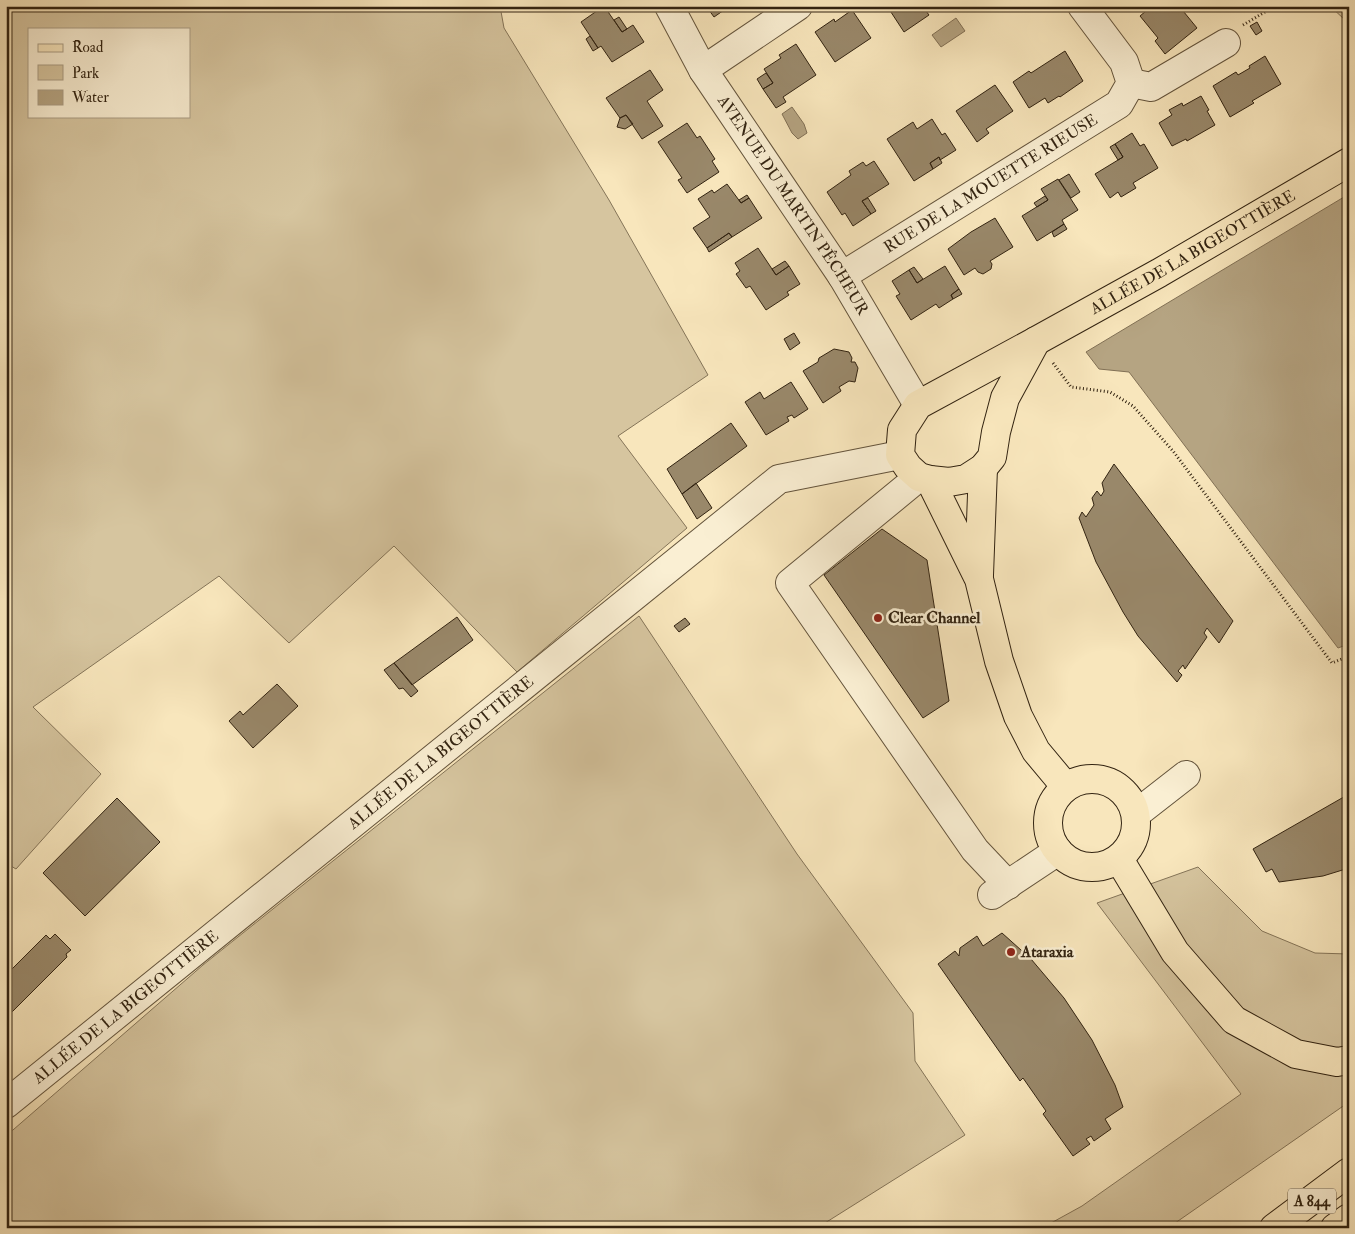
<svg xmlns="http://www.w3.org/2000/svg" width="1355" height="1234" font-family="'IM FELL Double Pica',serif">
	<rect width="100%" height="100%" fill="#f8e6bc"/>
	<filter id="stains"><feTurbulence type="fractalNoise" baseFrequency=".004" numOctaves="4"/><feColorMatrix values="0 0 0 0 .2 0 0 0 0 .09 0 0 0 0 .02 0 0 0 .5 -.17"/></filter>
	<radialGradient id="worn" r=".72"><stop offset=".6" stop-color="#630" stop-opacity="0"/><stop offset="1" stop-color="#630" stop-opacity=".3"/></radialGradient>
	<path fill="#d6c59f" stroke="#847458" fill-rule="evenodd" d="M 6,6 L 500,6 L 504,28 L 609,200 L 708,375 L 618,436 L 687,528 L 517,672 L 394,546 L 289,643 L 219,576 L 33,707 L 101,774 L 16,869 L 6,863 ZM 29,29 L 189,29 L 189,116 L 29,116 Z
		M 1330,6 L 1349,6 L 1349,15 L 1345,20 Z
		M 639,616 L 797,854 L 913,1013 L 915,1061 L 965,1135 L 817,1228 L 6,1228 L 6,1136 L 203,965 Z
		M 1198,867 L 1262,931 L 1315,953 L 1349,954 L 1349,1102 L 1168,1228 L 1042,1228 L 1082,1206 L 1241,1094 L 1097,903 Z"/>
	<path fill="#b5a482" stroke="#817055" d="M 956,18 L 965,31 L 941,47 L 932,35 Z
		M 792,107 L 804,124 L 807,133 L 798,139 L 792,133 L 782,114 Z
		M 1349,194 L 1349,644 L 1338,648 L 1129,372 L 1099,369 L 1086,352 Z"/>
	<path fill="#99886a" stroke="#322311" d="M 604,6 L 622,32 L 633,25 L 644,42 L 612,62 L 601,46 L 598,48 L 581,22 Z
		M 706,6 L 725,6 L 727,8 L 714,17 Z
		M 887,6 L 934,6 L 926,11 L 929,15 L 904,32 Z
		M 1152,6 L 1179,6 L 1197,28 L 1165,54 L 1155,41 L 1158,38 L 1140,16 Z
		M 852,10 L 871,38 L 835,62 L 815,32 L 834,19 L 835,22 Z
		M 619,17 L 627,29 L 622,32 L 614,20 Z
		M 1257,22 L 1262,31 L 1256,35 L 1250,26 Z
		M 590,36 L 598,48 L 593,51 L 586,39 Z
		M 796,44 L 816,75 L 783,97 L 786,102 L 776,108 L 763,89 L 773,83 L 764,69 L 781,58 L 779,55 Z
		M 1065,51 L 1083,81 L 1060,97 L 1059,96 L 1048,103 L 1045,98 L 1029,108 L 1013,82 L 1029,71 L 1031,73 Z
		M 1265,56 L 1281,84 L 1252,101 L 1254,103 L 1230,117 L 1213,86 L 1236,72 L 1238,75 L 1250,68 L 1249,66 Z
		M 650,70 L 663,90 L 647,101 L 663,126 L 642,139 L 626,115 L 620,118 L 606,98 Z
		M 766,73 L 773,83 L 763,89 L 757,79 Z
		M 995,85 L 1013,111 L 986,129 L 989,133 L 977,142 L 956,111 Z
		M 1201,96 L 1209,110 L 1207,111 L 1215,125 L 1187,141 L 1186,139 L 1172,146 L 1159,123 L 1172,115 L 1169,110 L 1182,103 L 1183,106 Z
		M 626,115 L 633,124 L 625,129 L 617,127 L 620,118 Z
		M 932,119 L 942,135 L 945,133 L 956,150 L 940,160 L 939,157 L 930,163 L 933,169 L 914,181 L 887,139 L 913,122 L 917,129 Z
		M 687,123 L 697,138 L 700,136 L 715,159 L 712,161 L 719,172 L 687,193 L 678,180 L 682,178 L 658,142 Z
		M 1132,133 L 1140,146 L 1144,144 L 1158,168 L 1133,183 L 1136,188 L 1121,197 L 1118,192 L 1110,198 L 1095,174 L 1123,157 L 1115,144 Z
		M 1115,144 L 1123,157 L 1118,160 L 1110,147 Z
		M 939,157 L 942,163 L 933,169 L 930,163 Z
		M 874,161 L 889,184 L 862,201 L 871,214 L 853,226 L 845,213 L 842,215 L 827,192 L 851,175 L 849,171 L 863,162 L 866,166 Z
		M 1069,174 L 1080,192 L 1071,198 L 1059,180 Z
		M 1058,179 L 1078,210 L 1062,220 L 1064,224 L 1037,241 L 1022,216 L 1048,200 L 1041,189 Z
		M 727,184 L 741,203 L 749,198 L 762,218 L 732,237 L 729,233 L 707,248 L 693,228 L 710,217 L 698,199 L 712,190 L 714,193 Z
		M 747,195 L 749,198 L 741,203 L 739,200 Z
		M 1045,196 L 1048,200 L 1037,207 L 1034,203 Z
		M 868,198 L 876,211 L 871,214 L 862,201 Z
		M 995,218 L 1013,247 L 990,261 L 992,264 L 991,269 L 983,274 L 978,272 L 975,268 L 964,275 L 948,249 L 971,232 Z
		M 1064,224 L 1067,229 L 1054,237 L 1052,232 Z
		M 729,233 L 732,237 L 709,252 L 707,248 Z
		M 758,248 L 776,275 L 789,266 L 800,284 L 787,292 L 789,295 L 766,310 L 750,286 L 746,288 L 736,274 L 740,271 L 735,263 Z
		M 785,261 L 789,266 L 776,275 L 772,269 Z
		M 945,266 L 959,289 L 951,295 L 953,299 L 939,308 L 936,304 L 911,320 L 896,296 L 900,294 L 892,281 L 909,270 L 917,283 Z
		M 914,267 L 923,279 L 917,283 L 909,270 Z
		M 959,289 L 962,294 L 953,299 L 951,295 Z
		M 794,333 L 800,343 L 790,350 L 784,339 Z
		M 834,349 L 849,352 L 852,358 L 851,362 L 855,362 L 858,368 L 855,382 L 849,381 L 839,387 L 841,391 L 823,403 L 803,371 L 818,362 L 819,358 Z
		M 791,382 L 808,409 L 794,418 L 792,415 L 787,417 L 789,421 L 766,435 L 745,402 L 760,392 L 764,399 Z
		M 731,423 L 747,446 L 682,494 L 667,469 Z
		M 1114,464 L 1233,621 L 1219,643 L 1207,628 L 1204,633 L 1207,637 L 1185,669 L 1183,665 L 1178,671 L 1182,675 L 1177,682 L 1138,636 L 1123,612 L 1096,562 L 1079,518 L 1082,512 L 1086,517 L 1094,505 L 1092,498 L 1097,491 L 1101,496 L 1104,491 L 1102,483 Z
		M 696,483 L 712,508 L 697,519 L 682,494 Z
		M 882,529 L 927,560 L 949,701 L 923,718 L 824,575 Z
		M 457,617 L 473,640 L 412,685 L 394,663 Z
		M 685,618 L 690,624 L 679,632 L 674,626 Z
		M 394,663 L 418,691 L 411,697 L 403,688 L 399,689 L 384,670 Z
		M 277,684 L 298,706 L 253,748 L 229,721 L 240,711 L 243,715 Z
		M 1349,794 L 1349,868 L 1323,876 L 1279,882 L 1272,869 L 1266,872 L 1253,849 Z
		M 117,798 L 160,842 L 85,916 L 43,873 Z
		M 1002,933 L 1031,959 L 1064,998 L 1092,1040 L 1115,1085 L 1123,1107 L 1105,1119 L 1111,1129 L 1094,1141 L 1091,1136 L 1086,1139 L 1090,1144 L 1073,1156 L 1043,1114 L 1046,1111 L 1023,1078 L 1020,1081 L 938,964 L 955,951 L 959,956 L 960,948 L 977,936 L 983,946 Z
		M 55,934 L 71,950 L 66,954 L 67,957 L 6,1018 L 6,975 L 46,935 L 50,939 Z"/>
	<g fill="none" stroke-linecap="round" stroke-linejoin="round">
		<defs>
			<g id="minor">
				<path id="s1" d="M 669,6 L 703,70 L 842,276 L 918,405"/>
				<path d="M 703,70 L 798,6"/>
				<path d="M 1131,83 L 1151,87 L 1226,43"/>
				<path id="s2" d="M 842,276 L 1119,104 L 1131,83 L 1124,62 L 1082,6"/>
				<path d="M 919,477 L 790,583 L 975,850 L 1008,885"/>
				<path d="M 1136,814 L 1186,775"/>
				<path d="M 992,895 L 1058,851"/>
				<path id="s3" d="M 6,1104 L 779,479 L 900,455"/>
			</g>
			<g id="major">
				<path d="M 1036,341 L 1005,398 L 996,432 L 992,457 L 983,468 L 966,479 L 949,482 L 930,480 L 919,477 L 908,467 L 900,455 L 902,430 L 918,405 Z"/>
				<path id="s4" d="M 1036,341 L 1159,273 L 1349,162"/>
				<path d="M 930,480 L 979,579 L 999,661 L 1018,716 L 1036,751 L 1066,787"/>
				<path d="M 979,575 L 983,468"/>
				<circle cx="1092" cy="823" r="44"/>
			</g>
			<path id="highway" d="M 1119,859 L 1175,952 L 1234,1020 L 1296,1054 L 1337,1062 L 1349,1060
				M 1274,1228 L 1349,1172
				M 1335,1228 L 1349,1218"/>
		</defs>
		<use href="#minor" stroke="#64543c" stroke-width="30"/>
		<use href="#major" stroke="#322311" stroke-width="30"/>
		<use href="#highway" stroke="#322311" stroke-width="30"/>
		<path stroke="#322311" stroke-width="3" stroke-dasharray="1 2.5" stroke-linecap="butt" d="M 1243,25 L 1275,6
			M 1053,363 L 1071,387 L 1110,392 L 1133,406 L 1173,451 L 1332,663 L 1349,656"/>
		<use href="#minor" stroke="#faefd3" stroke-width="28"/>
		<use href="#major" stroke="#f8e6bc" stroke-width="28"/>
		<use href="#highway" stroke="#f8e6bc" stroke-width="28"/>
	</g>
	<g fill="#8f2418" stroke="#faefd3" stroke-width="2">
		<circle cx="878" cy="618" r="5"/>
		<circle cx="1011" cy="952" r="5"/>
	</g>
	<g text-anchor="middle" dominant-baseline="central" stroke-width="5" stroke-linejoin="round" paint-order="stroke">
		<rect fill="#faefd3" stroke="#6e604b" stroke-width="1" x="1288" y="1188.5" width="48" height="25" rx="4"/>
		<g font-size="15" font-weight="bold" fill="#322311">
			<text x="1312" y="1201">A 844</text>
		</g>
		<g font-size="16" fill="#322311" stroke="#faefd3">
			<text stroke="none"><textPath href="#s2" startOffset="175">RUE DE LA MOUETTE RIEUSE</textPath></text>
			<text stroke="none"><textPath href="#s1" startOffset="235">AVENUE DU MARTIN PÊCHEUR</textPath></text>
			<text stroke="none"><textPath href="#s4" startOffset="180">ALLÉE DE LA BIGEOTTIÈRE</textPath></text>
			<text stroke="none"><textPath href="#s3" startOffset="559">ALLÉE DE LA BIGEOTTIÈRE</textPath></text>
			<text stroke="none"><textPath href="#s3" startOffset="154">ALLÉE DE LA BIGEOTTIÈRE</textPath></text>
		</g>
		<g font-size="16" font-weight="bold" fill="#322311" stroke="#faefd3" text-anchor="start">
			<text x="888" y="618">Clear Channel</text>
			<text x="1021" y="952">Ataraxia</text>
		</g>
	</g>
	<rect width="1355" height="1234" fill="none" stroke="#f8e6bc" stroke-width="25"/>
	<rect x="8" y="8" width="1340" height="1219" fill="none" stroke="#322311" stroke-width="2.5"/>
	<rect x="12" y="12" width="1330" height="1209" fill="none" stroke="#322311"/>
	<rect x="28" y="28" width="162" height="90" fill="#faefd3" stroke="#aa9d85"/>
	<rect x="38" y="44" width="25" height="8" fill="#f8e6bc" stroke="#aa9d85"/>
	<text x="72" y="52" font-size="15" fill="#322311">Road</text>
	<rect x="38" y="65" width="25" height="15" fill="#d6c59f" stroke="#aa9d85"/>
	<text x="72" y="78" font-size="15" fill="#322311">Park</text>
	<rect x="38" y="90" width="25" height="15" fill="#b5a482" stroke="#aa9d85"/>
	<text x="72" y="102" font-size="15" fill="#322311">Water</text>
	<rect width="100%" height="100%" filter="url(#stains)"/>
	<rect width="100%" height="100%" fill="url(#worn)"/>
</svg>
